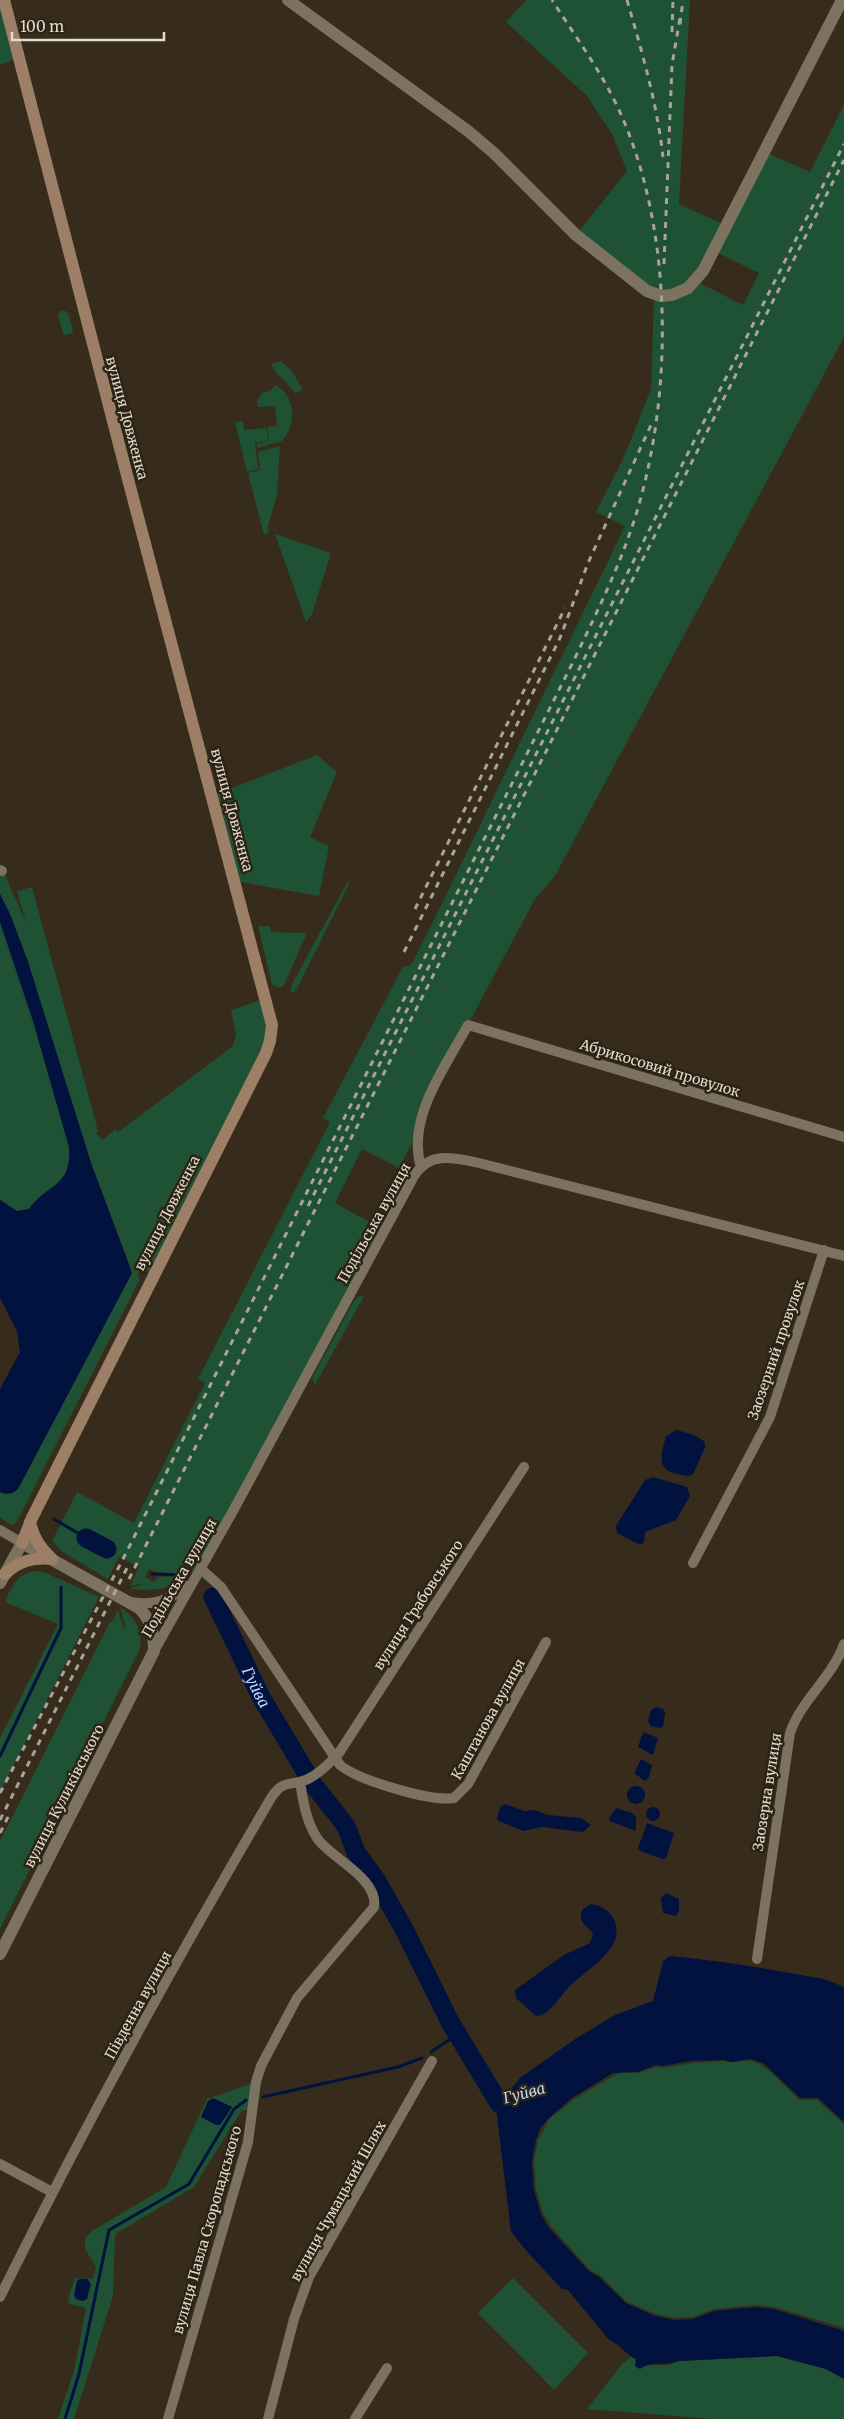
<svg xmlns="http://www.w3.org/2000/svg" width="844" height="2419" font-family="Merriweather,serif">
	<rect width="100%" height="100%" fill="#372c1c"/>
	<path fill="#1f5134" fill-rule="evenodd" d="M 0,0 L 19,57 L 0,65 Z
		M 526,0 L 690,0 L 679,204 L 727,226 L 765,152 L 810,172 L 844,105 L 844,337 L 555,876 L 535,899 L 433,1090 L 418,1132 L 399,1168 L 362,1149 L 335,1203 L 384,1230 L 201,1569 C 185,1574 165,1576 149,1569 L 145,1577 L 154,1582 L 158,1577 L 186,1576 C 171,1592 149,1590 129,1589 L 146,1583 L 130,1586 L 139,1567 L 119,1557 L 108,1579 L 61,1551 L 52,1541 L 77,1492 L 134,1523 L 205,1383 L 198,1379 L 330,1122 L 323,1118 L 403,967 L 411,965 L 432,924 L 625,526 L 596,512 L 624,457 L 651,389 L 654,294 L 576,235 L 627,171 L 612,134 L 587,96 L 506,22 ZM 714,251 L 759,273 L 743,305 L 696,281 Z
		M 61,311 L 66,311 L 69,315 L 73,331 L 70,334 L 64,335 L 58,316 Z
		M 280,361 L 290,369 L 303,389 L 295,393 C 288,382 275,374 271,364 Z
		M 276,385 C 296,397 297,424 282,441 L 257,448 L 257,444 L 269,441 L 267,427 L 277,426 L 275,406 L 258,407 L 257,401 L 262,393 L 270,391 Z
		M 243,421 L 244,430 L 266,428 L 268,441 L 255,443 L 258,469 L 247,472 L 235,422 Z
		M 280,446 L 277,494 L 268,527 L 269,533 L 264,535 L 248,473 L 260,470 L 258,452 Z
		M 275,534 L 331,553 L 312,614 L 306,622 Z
		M 317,755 L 337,772 L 310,837 L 329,846 L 319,896 L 235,881 L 212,796 Z
		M 0,864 L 26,923 L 17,891 L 32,887 L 98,1131 L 96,1133 L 103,1140 L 115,1129 L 118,1132 L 233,1046 L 236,1034 L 231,1010 L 267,998 L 272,1025 L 151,1280 L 144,1263 L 138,1274 L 140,1279 L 22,1512 L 15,1524 L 10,1525 L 0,1517 L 0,1492 L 5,1494 L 14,1492 L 130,1266 L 91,1163 L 28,962 L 10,914 L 0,894 Z
		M 348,881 L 349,884 L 296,991 L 290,993 L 292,984 Z
		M 0,922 L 33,1021 L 69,1147 C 72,1189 47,1183 29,1209 L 17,1211 L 0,1200 Z
		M 258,926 L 270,926 L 271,932 L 307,933 L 284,985 L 280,988 L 272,985 Z
		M 360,1296 L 364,1296 L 315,1385 L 312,1378 L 354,1301 Z
		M 36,1571 L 46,1573 L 99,1597 L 0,1792 L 0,1738 L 58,1624 L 5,1602 C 11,1587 18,1573 36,1571 Z
		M 120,1607 C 135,1617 143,1630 140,1649 L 0,1929 L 0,1841 L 110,1622 L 112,1622 L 118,1610 L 124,1629 L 126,1628 Z
		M 724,2061 C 734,2064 741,2060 751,2061 C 767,2063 786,2089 800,2100 L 817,2100 L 844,2124 L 844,2328 L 775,2307 L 756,2305 L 714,2309 L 693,2317 L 675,2318 L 656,2314 L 627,2302 L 600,2275 L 590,2270 L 551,2226 L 543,2213 L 536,2189 L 534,2161 L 538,2140 L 549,2119 L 573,2100 L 620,2072 L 638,2073 L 656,2067 L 662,2068 L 692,2063 Z
		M 256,2082 L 253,2111 L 243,2110 L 240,2113 L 194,2187 L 117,2233 L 115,2237 L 113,2296 L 74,2419 L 58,2419 L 74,2371 L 86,2308 L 70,2304 L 68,2299 L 75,2278 L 93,2279 L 96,2267 L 85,2249 L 85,2238 L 92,2231 L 166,2187 L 207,2099 Z
		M 513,2278 L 588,2353 L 554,2390 L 478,2313 Z
		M 777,2356 L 826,2369 L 844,2379 L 844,2419 L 712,2419 L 587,2409 L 622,2364 L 631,2357 L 646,2365 L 669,2365 L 679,2361 Z"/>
	<path fill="#00123d" d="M 0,894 L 10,914 L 28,962 L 91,1163 L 132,1273 L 18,1489 C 13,1494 7,1495 0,1492 L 0,1389 L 20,1352 L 17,1331 L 0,1298 L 0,1200 L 17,1211 L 29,1209 C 47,1183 72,1188 69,1147 L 33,1021 L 0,922 Z
		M 677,1430 L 694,1435 L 705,1442 L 705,1448 L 693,1474 C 687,1477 684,1476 678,1474 C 654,1470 662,1453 666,1436 Z
		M 653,1477 L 687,1487 L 690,1496 L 676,1520 L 645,1532 L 644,1542 L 640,1545 L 617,1533 L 616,1526 L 645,1480 Z
		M 656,1707 L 663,1709 L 665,1713 L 663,1727 L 660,1728 L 651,1726 L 648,1721 L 651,1710 Z
		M 643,1732 L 658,1738 L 653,1755 L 638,1747 Z
		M 641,1759 L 652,1765 L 649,1777 L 645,1781 L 634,1773 Z
		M627 1795a9 9 0 1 1 18 0a9 9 0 1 1-18 0Z
		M 505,1804 L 524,1811 L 535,1810 L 548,1815 L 581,1818 L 591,1825 L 583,1832 L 542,1827 L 523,1831 L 497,1820 L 500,1807 Z
		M646 1814a7 7 0 1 1 14 0a7 7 0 1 1-14 0Z
		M 616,1808 L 632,1813 L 636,1817 L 636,1831 L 610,1821 L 609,1818 Z
		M 647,1823 L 674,1833 L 666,1858 L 663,1859 L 640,1851 L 638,1848 Z
		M 666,1893 L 679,1899 L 679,1911 L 676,1916 L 663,1913 L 661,1898 Z
		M 591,1904 C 601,1906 608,1909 613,1918 C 630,1948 583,1971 567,1989 C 559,1998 549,2016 536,2016 L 516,1998 L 515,1990 L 564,1955 L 590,1943 L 593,1934 C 587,1925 576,1922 583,1909 Z
		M 670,1956 C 721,1961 770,1969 818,1978 C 827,1979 836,1984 844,1987 L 844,2122 L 818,2098 L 800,2098 L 763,2063 L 750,2059 L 733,2062 L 723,2060 L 691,2061 L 662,2066 L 656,2065 L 638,2072 L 613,2073 L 572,2098 L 548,2119 L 540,2129 L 536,2140 L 532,2162 L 534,2190 L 541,2214 L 549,2228 L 589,2271 L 599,2277 L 626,2303 L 635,2307 L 655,2316 L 675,2320 L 693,2319 L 714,2311 L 757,2307 L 774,2309 L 844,2331 L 844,2379 L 826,2369 L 777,2356 L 679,2361 C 666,2366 650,2361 640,2369 L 635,2366 L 636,2359 C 625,2354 620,2344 609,2340 L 568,2290 L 562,2289 L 530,2255 L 511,2232 L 496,2108 L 520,2078 L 575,2039 L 615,2015 L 653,2001 L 663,1961 Z
		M 213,2098 L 232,2107 L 220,2125 L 216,2125 L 201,2117 L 208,2101 Z
		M 87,2279 L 91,2284 L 87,2299 L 83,2301 L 76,2299 L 74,2295 L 77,2281 L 80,2279 Z"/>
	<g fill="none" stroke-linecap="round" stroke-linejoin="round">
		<path stroke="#00123d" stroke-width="3" d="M 54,1519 L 86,1538
			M 152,1574 L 187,1575
			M 0,1756 L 61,1628 L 61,1587
			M 431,2052 L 458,2034
			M 263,2097 L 398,2067 L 422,2058
			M 65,2419 L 79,2374 L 109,2230 L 189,2184 L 234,2109 L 246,2100"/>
		<g stroke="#00123d" stroke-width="19">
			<path d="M 86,1538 L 107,1549"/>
			<path id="s1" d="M 213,1597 L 261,1697 L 307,1774"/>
			<path d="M 313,1784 L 346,1826 L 356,1852 L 375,1878 L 404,1929 L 450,2022 L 499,2103 L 524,2097"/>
		</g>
		<path stroke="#7d725f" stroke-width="10" d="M 0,870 L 2,871
			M 421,1167 C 406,1118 446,1066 468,1025 L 844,1137
			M 0,1530 L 22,1543
			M 693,1563 L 770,1417 L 824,1250
			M 201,1569 L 221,1587 L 340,1765 C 358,1780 431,1802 454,1798 L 468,1784 L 546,1642
			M 130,1602 C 152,1606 170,1601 187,1586
			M 154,1651 L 233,1511 L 414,1176 C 429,1152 451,1157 475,1162 L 844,1256
			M 757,1959 L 790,1733 C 801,1700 832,1678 844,1644
			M 0,2164 L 52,2192
			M 0,2297 C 84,2127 175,1961 271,1798 C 284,1778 291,1787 308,1779 C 320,1773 330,1763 339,1753 L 524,1467
			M 168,2419 L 248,2142 L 256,2082 L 261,2066 L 297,1998 L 374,1907 C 379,1878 330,1858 317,1838 C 306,1821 303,1801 300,1782
			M 268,2419 L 294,2319 L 309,2277 L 432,2061
			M 355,2419 L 387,2368"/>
		<path stroke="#7d725f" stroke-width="12" d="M 288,0 L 468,131 L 495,154 L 576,235 L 647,291 L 661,296 L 672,295 L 688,288 L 703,271 L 842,0
			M 0,1583 L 22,1543 L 139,1608 C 151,1620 154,1633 154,1651 L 0,1954"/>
		<path stroke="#9d7f68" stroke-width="12" d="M 4,0 L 129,483 L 272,1025 L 270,1041 L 266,1053 L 32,1518 L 22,1543
			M 30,1522 C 33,1538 41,1549 52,1559
			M 5,1574 C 19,1561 33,1557 52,1559"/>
		<path stroke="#aba397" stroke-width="3" stroke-dasharray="6 6" stroke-linecap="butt" d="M 627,0 C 642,52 657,103 663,157
			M 680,24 L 683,0
			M 672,32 L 673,0
			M 664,264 L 672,65 L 680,18
			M 415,909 L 565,608
			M 404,952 L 560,638 L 588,563 L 651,425
			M 308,1206 L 844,144
			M 129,1579 L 844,160
			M 0,1793 L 123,1559 L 574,660 C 596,614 618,570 634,521 C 674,397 674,230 619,110 C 601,71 575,36 552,0
			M 0,1820 L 128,1566
			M 0,1833 L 10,1813"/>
	</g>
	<g text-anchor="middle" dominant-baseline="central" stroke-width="5" stroke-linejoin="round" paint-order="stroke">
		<g font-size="14" fill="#e2dbd1" stroke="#2c2313">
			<text transform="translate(127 418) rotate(75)">вулиця Довженка</text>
			<text transform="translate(232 810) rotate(75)">вулиця Довженка</text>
			<text transform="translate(660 1068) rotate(17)">Абрикосовий провулок</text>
			<text transform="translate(167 1213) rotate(-63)">вулиця Довженка</text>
			<text transform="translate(374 1223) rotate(-61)">Подільська вулиця</text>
			<text transform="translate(776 1350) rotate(-71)">Заозерний провулок</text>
			<text transform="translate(179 1578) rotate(-60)">Подільська вулиця</text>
			<text transform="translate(418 1605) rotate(-57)">вулиця Грабовського</text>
			<text transform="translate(488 1719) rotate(-61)">Каштанова вулиця</text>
			<text transform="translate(767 1792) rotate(-81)">Заозерна вулиця</text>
			<text transform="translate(64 1796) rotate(-63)">вулиця Куликівського</text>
			<text transform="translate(138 2005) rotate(-61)">Південна вулиця</text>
			<text transform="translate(338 2201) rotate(-61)">вулиця Чумацький Шлях</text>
			<text transform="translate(207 2230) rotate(-74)">вулиця Павла Скоропадського</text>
		</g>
		<g font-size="15" font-style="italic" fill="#c0d6fa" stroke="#2c2313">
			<text stroke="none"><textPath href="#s1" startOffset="100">Гуйва</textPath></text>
			<text transform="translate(524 2093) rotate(-15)">Гуйва</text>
		</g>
	</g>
	<path d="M12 32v8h152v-8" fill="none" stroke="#e2dbd1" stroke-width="2.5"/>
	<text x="20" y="32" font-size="15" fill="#e2dbd1" stroke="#2c2313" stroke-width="4" paint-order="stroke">100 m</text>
</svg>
